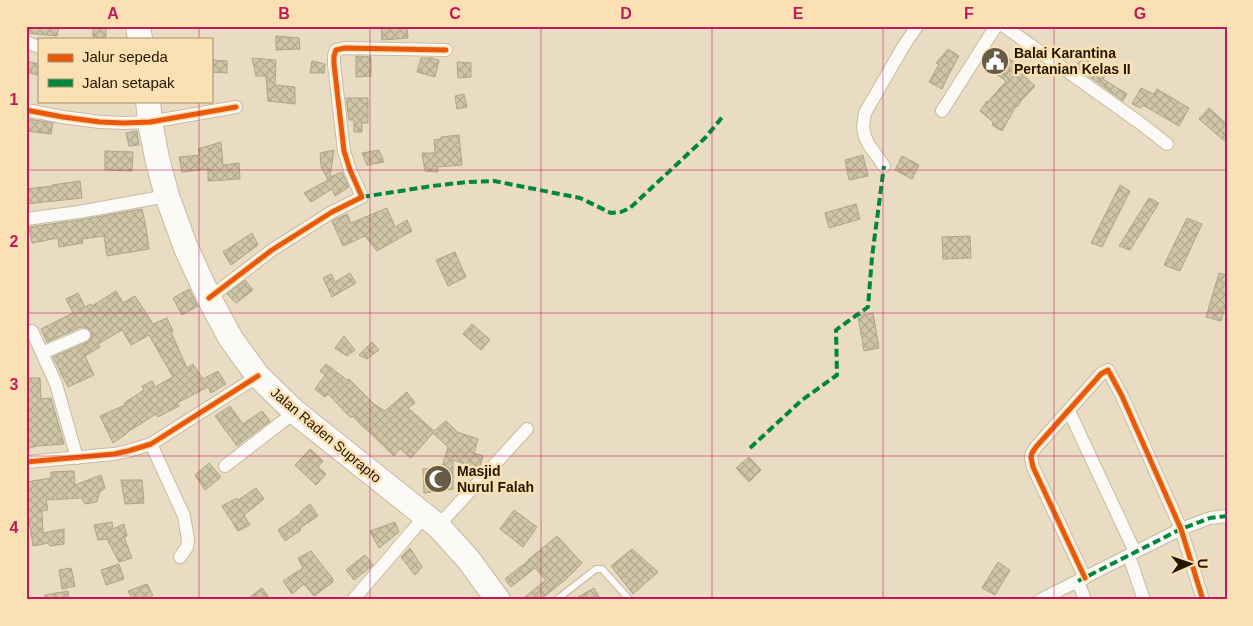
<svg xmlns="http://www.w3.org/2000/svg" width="1253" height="626" font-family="Arial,sans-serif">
	<defs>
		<pattern id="building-cross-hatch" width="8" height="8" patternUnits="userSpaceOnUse" patternTransform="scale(1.25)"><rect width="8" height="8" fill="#cfc6a6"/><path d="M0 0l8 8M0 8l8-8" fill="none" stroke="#b1a98d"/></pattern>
	</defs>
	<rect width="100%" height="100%" fill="#eadcc2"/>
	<path fill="url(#building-cross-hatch)" stroke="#aca48d" d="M 26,26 L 59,26 L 57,36 L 26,33 Z
		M 93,26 L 106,26 L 106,39 L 93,39 Z
		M 381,26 L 407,26 L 408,38 L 382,40 Z
		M 276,36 L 299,38 L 300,49 L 276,50 Z
		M 992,47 L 1014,62 L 1012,65 L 1035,86 L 1021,101 L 1017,107 L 1016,106 L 1002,131 L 992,125 L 993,122 L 980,111 L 987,101 L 988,102 L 1006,81 L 982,64 Z
		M 948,49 L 959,56 L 949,74 L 942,89 L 929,82 L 939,64 L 936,63 Z
		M 356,56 L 371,57 L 371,76 L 356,77 Z
		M 1085,57 L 1096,70 L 1098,67 L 1107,73 L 1103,79 L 1127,94 L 1123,101 L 1075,66 Z
		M 252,58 L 276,60 L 275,85 L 295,87 L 295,104 L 268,101 L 266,76 L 256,76 Z
		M 421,58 L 432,58 L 439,60 L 435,77 L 417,72 Z
		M 211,60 L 227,61 L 227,73 L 211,72 Z
		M 26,61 L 39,64 L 37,75 L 26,72 Z
		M 312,61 L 325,64 L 324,73 L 310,73 Z
		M 457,62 L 471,63 L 471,77 L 458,78 Z
		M 1141,88 L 1154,94 L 1157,89 L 1189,108 L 1179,126 L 1143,105 L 1141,108 L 1132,104 Z
		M 464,94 L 467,107 L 457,109 L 455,96 Z
		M 346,98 L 368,98 L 368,123 L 362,123 L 362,132 L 354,132 L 354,120 L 349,120 Z
		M 1209,108 L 1227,124 L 1227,143 L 1199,119 Z
		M 28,119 L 53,123 L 51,134 L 26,131 Z
		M 137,131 L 139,145 L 129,146 L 126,133 Z
		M 459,135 L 462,165 L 437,167 L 438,172 L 425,171 L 422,153 L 435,153 L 434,140 L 441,139 L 441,137 Z
		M 221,142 L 223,165 L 239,163 L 240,179 L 208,181 L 208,169 L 182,172 L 179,157 L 200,155 L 198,149 Z
		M 334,150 L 330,177 L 342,172 L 349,187 L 335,196 L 332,189 L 311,202 L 304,193 L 328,180 L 321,166 L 320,153 Z
		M 379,150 L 384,162 L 367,165 L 362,153 Z
		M 105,151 L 133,152 L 132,171 L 105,170 Z
		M 863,155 L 868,176 L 849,180 L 845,160 Z
		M 902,156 L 919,165 L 912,179 L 895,170 Z
		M 80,181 L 82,198 L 26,204 L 26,189 L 52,186 L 52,185 Z
		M 1120,185 L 1130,191 L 1102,247 L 1091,243 Z
		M 1149,198 L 1159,203 L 1130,250 L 1119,246 Z
		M 856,204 L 860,219 L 829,228 L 825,213 Z
		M 387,208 L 395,227 L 407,220 L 412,231 L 377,251 L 365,236 L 343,246 L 332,221 L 347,214 L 351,223 Z
		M 142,209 L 146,227 L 149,249 L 107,256 L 104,236 L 82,239 L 83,243 L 59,247 L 58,238 L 32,243 L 29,227 L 80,220 Z
		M 1187,218 L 1202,224 L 1180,271 L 1164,265 Z
		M 252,233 L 258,245 L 231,265 L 223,252 Z
		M 970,236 L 971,258 L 943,259 L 942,237 Z
		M 455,252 L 466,277 L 448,286 L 436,260 Z
		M 350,273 L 356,283 L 332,297 L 323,278 L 331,274 L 335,282 Z
		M 1219,273 L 1227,275 L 1227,300 L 1221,321 L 1206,317 Z
		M 245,280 L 253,290 L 236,303 L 227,294 Z
		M 189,289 L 198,306 L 182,315 L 173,298 Z
		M 116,291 L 123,303 L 135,296 L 153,324 L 167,318 L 173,331 L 171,332 L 187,368 L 193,364 L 203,379 L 218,371 L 226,384 L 211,393 L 208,387 L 177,403 L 179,406 L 158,417 L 156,414 L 126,433 L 126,434 L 113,443 L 100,416 L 125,405 L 124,403 L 144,390 L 142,386 L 152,381 L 155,387 L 173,377 L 149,335 L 131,345 L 122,330 L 98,344 L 100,347 L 85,356 L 94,375 L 68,387 L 53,357 L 88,342 L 92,336 L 91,331 L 85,327 L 81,327 L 47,342 L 41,329 L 73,313 L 66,299 L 78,293 L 85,307 L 91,304 L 92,306 Z
		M 873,313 L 879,348 L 864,351 L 858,316 Z
		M 472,324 L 490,340 L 481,350 L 463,334 Z
		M 344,336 L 355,350 L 347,356 L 335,348 Z
		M 372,342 L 379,350 L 367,359 L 359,355 Z
		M 326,364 L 347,380 L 349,379 L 374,404 L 385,411 L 407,392 L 415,403 L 408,408 L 434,431 L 446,421 L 457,432 L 478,439 L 474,453 L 483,456 L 479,469 L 453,460 L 453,489 L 424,493 L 423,469 L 442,467 L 448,447 L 433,433 L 411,458 L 400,449 L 394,456 L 364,427 L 364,428 L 353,416 L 351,418 L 328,394 L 325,397 L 315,389 L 325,375 L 320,371 Z
		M 26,378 L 40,378 L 41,399 L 51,398 L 64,444 L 37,446 L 26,449 L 26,421 L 29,422 L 26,404 Z
		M 230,406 L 243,424 L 262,411 L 270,421 L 237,446 L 215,416 Z
		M 310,449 L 323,461 L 318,467 L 326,474 L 316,485 L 295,465 Z
		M 749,457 L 761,470 L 749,482 L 736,468 Z
		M 209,463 L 221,477 L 205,490 L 195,475 Z
		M 74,471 L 75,485 L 101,475 L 105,488 L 99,493 L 97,502 L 85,504 L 82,498 L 46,500 L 48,510 L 42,511 L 43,533 L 64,529 L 64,544 L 50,546 L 48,543 L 33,546 L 28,513 L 26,514 L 26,482 L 51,478 L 51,472 Z
		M 121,480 L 142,480 L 144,503 L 125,504 Z
		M 256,488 L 264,499 L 244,515 L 250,525 L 238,531 L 222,506 L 237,498 L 238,500 Z
		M 310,504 L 318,516 L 300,528 L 301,530 L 285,541 L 278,530 L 301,513 L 301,511 Z
		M 514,510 L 537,527 L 523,547 L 500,529 Z
		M 112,522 L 113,529 L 124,524 L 127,536 L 124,537 L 132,558 L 119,562 L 107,539 L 98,540 L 94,525 Z
		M 395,522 L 399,532 L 379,548 L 370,531 Z
		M 557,536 L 582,563 L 566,579 L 540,600 L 521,600 L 546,580 L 535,568 L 511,587 L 505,579 L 529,560 L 528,560 Z
		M 410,548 L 422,567 L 415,575 L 401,557 Z
		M 632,549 L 658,572 L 633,594 L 611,566 Z
		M 311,551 L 333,579 L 333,582 L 314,596 L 304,584 L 292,594 L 283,581 L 303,568 L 298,558 Z
		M 365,555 L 373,565 L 354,580 L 346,570 Z
		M 998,562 L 1010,570 L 995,595 L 982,588 Z
		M 119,564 L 124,579 L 106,585 L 101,570 Z
		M 71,568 L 75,586 L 62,589 L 59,570 Z
		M 147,584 L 153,595 L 145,600 L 133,600 L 128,591 Z
		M 262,588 L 271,600 L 246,600 Z
		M 594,588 L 601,600 L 573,600 Z
		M 68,591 L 69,600 L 45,600 L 45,595 Z"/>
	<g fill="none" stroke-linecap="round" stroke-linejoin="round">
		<defs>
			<path id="lane" d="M 556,600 L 596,569 L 602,569 L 630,600"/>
			<path id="street" d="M 1004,26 L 1140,123 L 1167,144
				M 26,42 L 39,47
				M 26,110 L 63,117 L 100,122 L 124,123 L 150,122 L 236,107
				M 942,111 L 996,26
				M 884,166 L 869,145 L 865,137 L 863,127 L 865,113 L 903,47 L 917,26
				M 26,219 L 79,212 L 167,196
				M 209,298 L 272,250 L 332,212 L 362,197 L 350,170 L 344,151 L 334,64 L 334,56 L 336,50 L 345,48 L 446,50
				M 32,331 L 56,384 L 77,458
				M 42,353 L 84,335
				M 1069,411 L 1135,552
				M 151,444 L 184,516 L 188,539 L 187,547 L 180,557
				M 26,462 L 114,454 L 128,451 L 151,444 L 258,376
				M 225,466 L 295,412
				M 438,526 L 527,429
				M 1129,556 L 1144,600
				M 1085,578 L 1033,467 L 1031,457 L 1032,453 L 1036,447 L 1101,374 L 1108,370 L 1122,396 L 1181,529 L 1203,600
				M 1078,581 L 1085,600
				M 353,600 L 425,516
				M 1040,600 L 1181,529 L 1210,518 L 1227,516"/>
			<path id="highway" d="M 138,26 L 140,39
				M 148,101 L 150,122 L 157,158 L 167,196 L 186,248 L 209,298 L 231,339 L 258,376 L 295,412 L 438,526 L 468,559 L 498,600"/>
		</defs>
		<use href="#lane" stroke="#c7baa3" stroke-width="8"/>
		<use href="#street" stroke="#c7baa3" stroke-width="14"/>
		<use href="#highway" stroke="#c7baa3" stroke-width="26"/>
		<use href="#lane" stroke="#fcfaf6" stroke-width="6"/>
		<use href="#street" stroke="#fcfaf6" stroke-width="12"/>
		<use href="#highway" stroke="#fcfaf6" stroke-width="24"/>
		<path stroke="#00873e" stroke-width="4" stroke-dasharray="8 4" stroke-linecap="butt" d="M 362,197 L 432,186 L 467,182 L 494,181 L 580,198 L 611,213 L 621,212 L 630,208 L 705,138 L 724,115
			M 750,448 L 802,400 L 837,375 L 836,330 L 868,307 L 872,257 L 884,166
			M 1078,581 L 1181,529 L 1210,518 L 1227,516"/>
		<defs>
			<path id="cycleway" d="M 26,110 L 63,117 L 100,122 L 124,123 L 150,122 L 236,107
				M 209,298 L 272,250 L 332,212 L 362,197 L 350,170 L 344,151 L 334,64 L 334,56 L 336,50 L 345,48 L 446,50
				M 26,462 L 114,454 L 128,451 L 151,444 L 258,376
				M 1085,578 L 1033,467 L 1031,457 L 1032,453 L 1036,447 L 1101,374 L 1108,370 L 1122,396 L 1181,529 L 1203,600"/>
		</defs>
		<use href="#cycleway" stroke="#fae0b2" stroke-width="8"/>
		<use href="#cycleway" stroke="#e8590c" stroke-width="5"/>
	</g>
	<path fill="none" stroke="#c2185b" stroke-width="1" stroke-opacity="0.55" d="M 199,26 L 199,39M 370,26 L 370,600M 541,26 L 541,600M 712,26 L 712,600M 883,26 L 883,600M 1054,26 L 1054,600M 199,101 L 199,600M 26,170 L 1227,170M 26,313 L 1227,313M 26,456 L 1227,456"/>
	<defs>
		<symbol id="civic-disc" viewBox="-11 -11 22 22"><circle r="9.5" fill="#685b45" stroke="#fae0b2"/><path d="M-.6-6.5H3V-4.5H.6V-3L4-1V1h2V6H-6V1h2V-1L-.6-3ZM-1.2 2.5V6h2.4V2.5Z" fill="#fff"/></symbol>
		<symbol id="mosque-disc" viewBox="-11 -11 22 22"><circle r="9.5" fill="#685b45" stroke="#fae0b2"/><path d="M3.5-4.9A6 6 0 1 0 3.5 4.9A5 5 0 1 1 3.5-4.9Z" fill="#fff"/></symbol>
	</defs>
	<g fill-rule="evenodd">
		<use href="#civic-disc" x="979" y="45" width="32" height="32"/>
		<use href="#mosque-disc" x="422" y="463" width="32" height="32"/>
	</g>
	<g text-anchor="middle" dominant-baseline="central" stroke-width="5" stroke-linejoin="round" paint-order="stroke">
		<g font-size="14" font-weight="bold" fill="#221601" stroke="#fae0b2" text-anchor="start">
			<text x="1014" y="53">Balai Karantina<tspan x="1014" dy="16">Pertanian Kelas II</tspan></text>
			<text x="457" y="471">Masjid<tspan x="457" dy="16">Nurul Falah</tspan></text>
		</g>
		<g font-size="14" fill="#221601" stroke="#fae0b2">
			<text transform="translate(326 435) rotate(40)">Jalan Raden Suprapto</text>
		</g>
	</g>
	<rect width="1253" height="626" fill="none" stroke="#fae0b2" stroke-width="55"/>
	<rect x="38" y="38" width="175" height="65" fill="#fae0b2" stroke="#a48f6b"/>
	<rect x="48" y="54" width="25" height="8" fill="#e8590c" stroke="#a48f6b"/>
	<text x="82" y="62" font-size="15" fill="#221601">Jalur sepeda</text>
	<rect x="48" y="79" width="25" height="8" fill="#00873e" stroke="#a48f6b"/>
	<text x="82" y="88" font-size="15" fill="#221601">Jalan setapak</text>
	<g transform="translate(1190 564) rotate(88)" stroke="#fae0b2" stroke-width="4" paint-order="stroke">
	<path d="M0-4L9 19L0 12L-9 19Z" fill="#221601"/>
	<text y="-8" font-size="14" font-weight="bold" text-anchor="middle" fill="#221601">U</text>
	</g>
	<rect x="28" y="28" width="1198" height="570" fill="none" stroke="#c2185b" stroke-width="2"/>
	<g font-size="16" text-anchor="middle" font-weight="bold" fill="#c2185b">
		<text x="113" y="19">A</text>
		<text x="284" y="19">B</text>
		<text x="455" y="19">C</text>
		<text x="626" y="19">D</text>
		<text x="798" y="19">E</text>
		<text x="969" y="19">F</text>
		<text x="1140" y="19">G</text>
		<text x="14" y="105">1</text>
		<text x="14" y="247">2</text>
		<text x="14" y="390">3</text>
		<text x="14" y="533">4</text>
	</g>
</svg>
